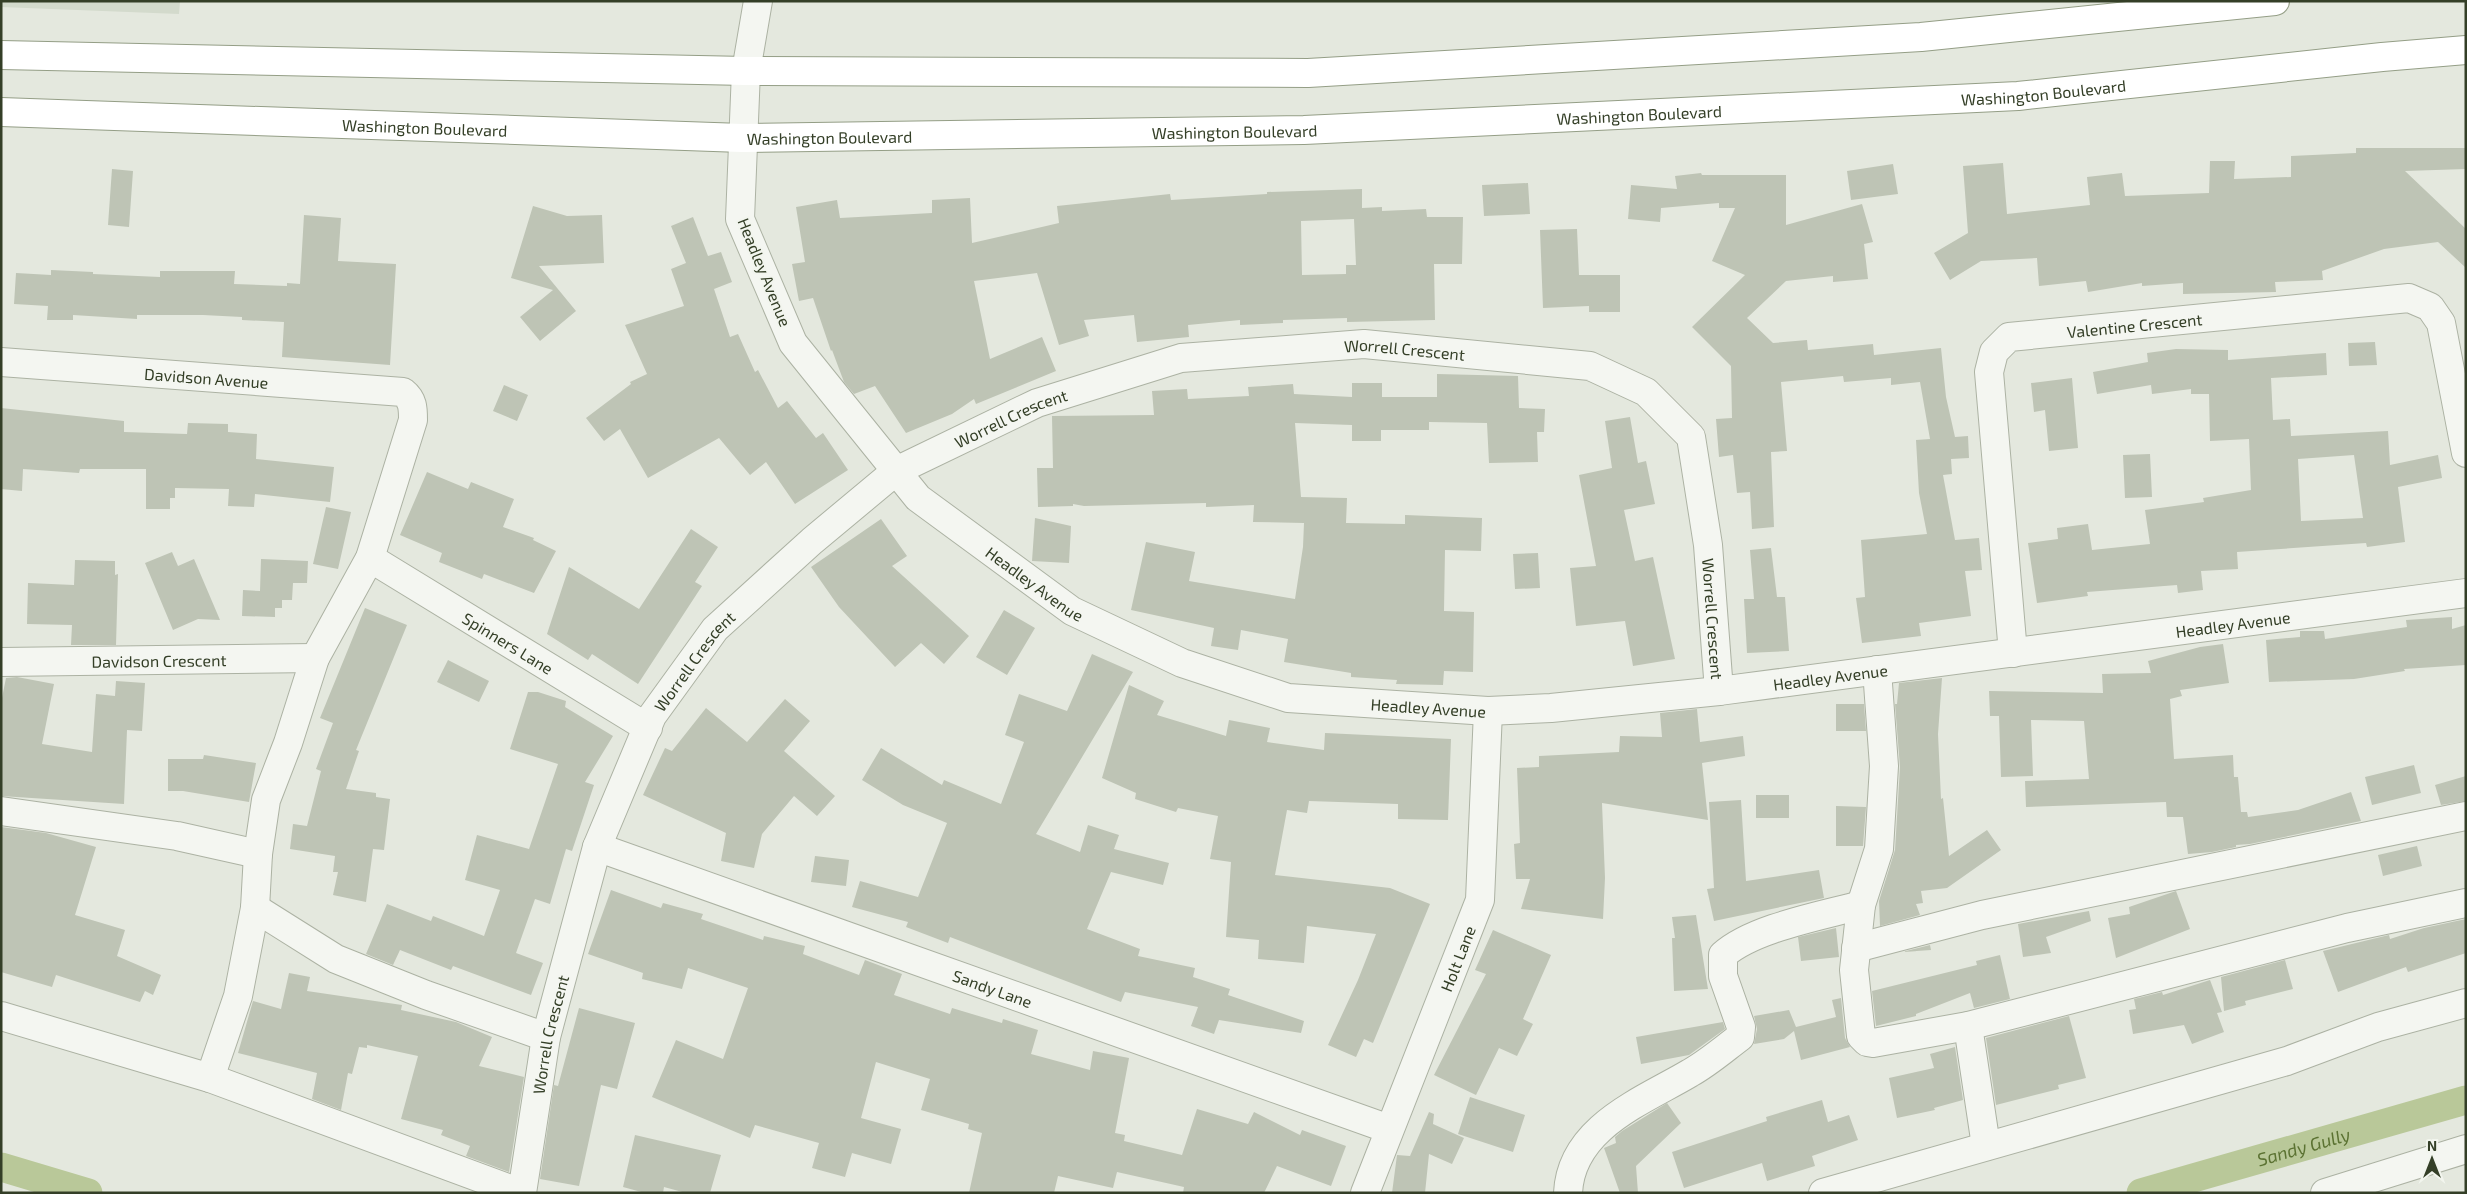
<svg xmlns="http://www.w3.org/2000/svg" width="2467" height="1194" font-family="'Exo 2',sans-serif">
	<rect width="100%" height="100%" fill="#e4e8de"/>
	<path fill="#d3dacc" d="M 1,1 L 180,1 L 179,14 L 1,7 Z"/>
	<g fill="none" stroke-linecap="round" stroke-linejoin="round">
		<g stroke="#b9c899" stroke-width="29">
			<path d="M 1,1167 L 88,1193"/>
			<path id="s1" d="M 2141,1193 L 2466,1100"/>
		</g>
	</g>
	<path fill="#bec4b5" fill-rule="evenodd" d="M 2356,148 L 2466,148 L 2466,169 L 2405,171 L 2466,229 L 2466,268 L 2438,242 L 2384,249 L 2322,271 L 2323,280 L 2275,282 L 2276,292 L 2183,294 L 2183,283 L 2142,286 L 2142,283 L 2088,292 L 2086,281 L 2039,286 L 2037,258 L 1981,261 L 1950,280 L 1934,253 L 1968,233 L 1963,166 L 2003,163 L 2007,214 L 2090,205 L 2087,177 L 2122,173 L 2125,196 L 2209,193 L 2210,161 L 2235,161 L 2234,179 L 2291,177 L 2291,156 L 2356,153 Z
		M 1893,164 L 1898,194 L 1851,200 L 1847,171 Z
		M 112,169 L 133,171 L 129,227 L 108,225 Z
		M 1701,173 L 1702,175 L 1786,175 L 1786,225 L 1862,204 L 1873,242 L 1864,244 L 1868,279 L 1833,282 L 1833,276 L 1786,281 L 1747,318 L 1773,343 L 1807,340 L 1808,350 L 1873,344 L 1874,355 L 1941,348 L 1946,397 L 1955,437 L 1968,436 L 1969,458 L 1951,459 L 1952,474 L 1943,475 L 1955,540 L 1979,538 L 1982,570 L 1965,571 L 1971,616 L 1919,623 L 1921,636 L 1862,643 L 1856,598 L 1865,597 L 1861,540 L 1927,534 L 1919,493 L 1916,440 L 1930,439 L 1920,382 L 1891,385 L 1891,378 L 1844,382 L 1843,376 L 1781,382 L 1787,451 L 1771,452 L 1774,527 L 1752,529 L 1750,492 L 1737,493 L 1733,455 L 1719,457 L 1716,419 L 1732,418 L 1731,366 L 1692,327 L 1745,275 L 1712,261 L 1735,208 L 1719,208 L 1719,203 L 1661,208 L 1660,222 L 1628,219 L 1631,185 L 1677,189 L 1675,176 Z
		M 1528,183 L 1530,214 L 1484,216 L 1482,185 Z
		M 1362,189 L 1362,208 L 1382,207 L 1382,211 L 1426,209 L 1427,217 L 1463,217 L 1462,264 L 1434,264 L 1435,320 L 1347,322 L 1347,318 L 1283,320 L 1283,323 L 1240,325 L 1240,320 L 1188,325 L 1189,337 L 1137,342 L 1134,315 L 1084,320 L 1089,336 L 1059,345 L 1037,273 L 974,281 L 990,359 L 1042,337 L 1056,371 L 976,404 L 974,399 L 952,414 L 906,433 L 875,386 L 854,394 L 844,382 L 832,350 L 831,351 L 813,298 L 799,301 L 792,264 L 805,262 L 796,207 L 837,200 L 840,218 L 932,213 L 932,200 L 970,198 L 972,243 L 1059,223 L 1057,206 L 1170,194 L 1171,200 L 1267,194 L 1267,192 ZM 1354,219 L 1356,265 L 1346,265 L 1346,274 L 1302,275 L 1301,221 Z
		M 533,206 L 567,216 L 602,215 L 604,263 L 539,266 L 576,311 L 540,341 L 520,317 L 553,290 L 511,278 Z
		M 304,215 L 341,218 L 338,261 L 396,264 L 390,365 L 282,357 L 284,322 L 242,320 L 242,317 L 203,315 L 137,315 L 137,319 L 73,315 L 73,320 L 47,320 L 48,306 L 14,304 L 16,273 L 51,275 L 51,270 L 93,272 L 93,274 L 160,277 L 160,271 L 235,271 L 234,284 L 287,286 L 287,283 L 300,284 Z
		M 693,217 L 708,256 L 721,252 L 732,282 L 714,289 L 730,337 L 738,334 L 755,372 L 758,370 L 778,408 L 787,401 L 816,438 L 823,433 L 848,470 L 795,504 L 766,462 L 750,475 L 719,438 L 648,478 L 620,429 L 604,441 L 586,418 L 631,384 L 630,382 L 647,374 L 625,325 L 684,306 L 671,269 L 686,263 L 671,226 Z
		M 1577,229 L 1579,275 L 1620,275 L 1620,312 L 1589,312 L 1589,306 L 1543,308 L 1540,230 Z
		M 2375,342 L 2377,365 L 2349,366 L 2348,343 Z
		M 2176,349 L 2228,350 L 2228,360 L 2326,353 L 2327,375 L 2271,378 L 2273,420 L 2290,419 L 2291,436 L 2388,431 L 2390,465 L 2438,455 L 2442,478 L 2398,487 L 2405,542 L 2367,547 L 2366,543 L 2237,552 L 2238,569 L 2201,571 L 2203,590 L 2178,593 L 2177,585 L 2087,592 L 2088,596 L 2037,603 L 2028,543 L 2058,539 L 2057,528 L 2088,524 L 2092,550 L 2150,544 L 2145,510 L 2204,502 L 2203,498 L 2251,490 L 2249,439 L 2210,441 L 2209,394 L 2191,394 L 2191,389 L 2152,394 L 2151,385 L 2097,394 L 2093,372 L 2148,362 L 2147,353 ZM 2354,455 L 2363,518 L 2301,521 L 2298,459 Z
		M 1437,374 L 1518,376 L 1519,408 L 1545,409 L 1544,432 L 1537,432 L 1538,462 L 1489,463 L 1487,423 L 1429,422 L 1429,430 L 1381,430 L 1381,441 L 1352,441 L 1352,425 L 1295,423 L 1301,497 L 1347,498 L 1346,523 L 1405,524 L 1405,515 L 1482,518 L 1481,551 L 1445,550 L 1444,611 L 1474,612 L 1473,672 L 1444,671 L 1443,685 L 1396,684 L 1397,680 L 1351,677 L 1351,673 L 1284,662 L 1288,639 L 1241,630 L 1238,650 L 1211,646 L 1214,628 L 1131,610 L 1146,542 L 1195,552 L 1189,581 L 1295,599 L 1303,547 L 1304,523 L 1253,522 L 1254,505 L 1206,507 L 1206,503 L 1084,506 L 1073,504 L 1073,506 L 1038,507 L 1037,468 L 1053,468 L 1052,416 L 1154,415 L 1152,391 L 1187,389 L 1188,399 L 1249,396 L 1248,387 L 1293,384 L 1294,394 L 1352,397 L 1352,383 L 1382,383 L 1382,397 L 1437,397 Z
		M 2072,378 L 2078,448 L 2049,451 L 2045,410 L 2034,412 L 2031,383 Z
		M 504,385 L 528,395 L 517,421 L 493,411 Z
		M 1,408 L 124,421 L 124,432 L 187,434 L 188,423 L 228,424 L 228,432 L 257,434 L 256,459 L 334,467 L 330,502 L 255,494 L 254,507 L 228,506 L 229,489 L 175,488 L 175,498 L 170,498 L 170,509 L 146,509 L 146,469 L 80,469 L 79,473 L 23,469 L 22,491 L 1,489 Z
		M 1630,417 L 1638,463 L 1646,461 L 1655,504 L 1624,510 L 1635,561 L 1653,557 L 1675,659 L 1633,666 L 1625,621 L 1576,626 L 1570,568 L 1596,566 L 1579,475 L 1612,468 L 1605,421 Z
		M 2150,454 L 2152,497 L 2125,498 L 2123,455 Z
		M 427,472 L 468,489 L 471,482 L 514,499 L 503,527 L 534,538 L 533,540 L 556,551 L 534,593 L 484,574 L 482,579 L 439,562 L 442,553 L 400,535 Z
		M 326,507 L 351,512 L 338,569 L 313,564 Z
		M 1035,518 L 1071,526 L 1069,563 L 1032,561 Z
		M 881,519 L 907,556 L 892,566 L 969,636 L 944,664 L 921,643 L 895,667 L 839,607 L 811,567 Z
		M 691,529 L 718,547 L 695,582 L 702,586 L 638,684 L 592,654 L 588,660 L 547,634 L 569,567 L 639,609 Z
		M 1771,548 L 1777,597 L 1785,597 L 1789,651 L 1747,653 L 1744,599 L 1754,599 L 1750,550 Z
		M 172,552 L 178,566 L 194,559 L 220,620 L 198,619 L 173,630 L 145,563 Z
		M 1538,553 L 1540,588 L 1515,589 L 1513,554 Z
		M 261,559 L 308,561 L 307,583 L 293,583 L 292,600 L 282,600 L 282,608 L 275,608 L 275,617 L 242,616 L 243,590 L 260,591 Z
		M 75,560 L 115,561 L 115,575 L 118,574 L 116,645 L 71,645 L 72,625 L 27,624 L 28,583 L 74,585 Z
		M 365,608 L 407,625 L 356,750 L 359,751 L 346,789 L 376,793 L 376,797 L 390,799 L 384,850 L 373,849 L 366,902 L 333,895 L 338,872 L 333,872 L 335,856 L 290,849 L 293,824 L 307,826 L 321,771 L 316,769 L 333,723 L 320,718 Z
		M 1004,610 L 1035,628 L 1007,675 L 976,657 Z
		M 2452,617 L 2452,629 L 2466,625 L 2466,665 L 2404,669 L 2405,671 L 2354,679 L 2269,682 L 2266,640 L 2300,637 L 2300,631 L 2324,631 L 2325,639 L 2407,627 L 2406,620 Z
		M 2223,644 L 2229,683 L 2180,690 L 2182,696 L 2170,699 L 2174,759 L 2233,755 L 2234,777 L 2238,777 L 2241,812 L 2247,812 L 2248,817 L 2298,810 L 2351,792 L 2361,821 L 2250,844 L 2236,845 L 2236,847 L 2212,852 L 2188,854 L 2183,817 L 2167,817 L 2166,802 L 2026,807 L 2025,781 L 2089,779 L 2084,721 L 2031,720 L 2033,776 L 2001,777 L 1999,716 L 1990,716 L 1989,691 L 2103,693 L 2102,674 L 2151,673 L 2148,661 L 2200,647 Z
		M 1092,654 L 1133,672 L 1036,834 L 1080,852 L 1088,825 L 1119,835 L 1114,849 L 1169,863 L 1163,885 L 1111,872 L 1087,929 L 1140,949 L 1138,956 L 1195,968 L 1193,977 L 1230,989 L 1228,995 L 1304,1021 L 1301,1033 L 1219,1020 L 1214,1034 L 1191,1026 L 1198,1007 L 1125,992 L 1121,1002 L 950,937 L 948,943 L 906,927 L 908,922 L 852,907 L 860,881 L 918,897 L 947,823 L 903,805 L 862,780 L 881,748 L 942,785 L 944,780 L 1001,804 L 1024,742 L 1005,735 L 1019,694 L 1067,711 Z
		M 448,660 L 489,681 L 479,702 L 437,682 Z
		M 17,677 L 54,684 L 42,744 L 92,752 L 96,694 L 115,696 L 116,681 L 145,683 L 142,731 L 127,730 L 124,804 L 1,796 L 1,703 L 6,678 Z
		M 1942,678 L 1938,734 L 1941,799 L 1943,798 L 1949,856 L 1987,830 L 2001,850 L 1947,888 L 1921,891 L 1923,903 L 1916,904 L 1920,915 L 1880,926 L 1879,901 L 1895,850 L 1900,767 L 1895,704 L 1897,704 L 1899,683 Z
		M 1129,685 L 1164,701 L 1157,715 L 1226,736 L 1229,720 L 1270,728 L 1267,742 L 1324,750 L 1325,733 L 1451,739 L 1448,820 L 1398,819 L 1398,804 L 1309,801 L 1307,813 L 1287,810 L 1275,875 L 1390,888 L 1430,904 L 1373,1043 L 1364,1039 L 1356,1057 L 1328,1045 L 1358,980 L 1376,934 L 1307,926 L 1304,963 L 1258,959 L 1259,940 L 1226,937 L 1231,862 L 1210,859 L 1218,816 L 1178,808 L 1176,812 L 1135,799 L 1136,793 L 1102,778 Z
		M 528,692 L 538,692 L 566,701 L 565,707 L 613,736 L 585,782 L 594,785 L 572,851 L 566,849 L 550,904 L 535,899 L 516,953 L 543,963 L 531,995 L 453,966 L 451,970 L 400,950 L 393,965 L 366,954 L 387,904 L 431,921 L 433,916 L 484,936 L 500,890 L 465,880 L 477,835 L 529,849 L 558,764 L 510,749 Z
		M 785,699 L 810,721 L 784,751 L 835,796 L 817,816 L 794,796 L 762,834 L 754,868 L 721,861 L 726,833 L 643,795 L 665,748 L 672,751 L 706,708 L 747,742 Z
		M 1836,704 L 1864,704 L 1866,731 L 1836,731 Z
		M 1697,709 L 1700,742 L 1743,736 L 1745,756 L 1702,763 L 1708,820 L 1602,803 L 1605,878 L 1603,919 L 1521,909 L 1530,879 L 1516,879 L 1514,844 L 1520,843 L 1517,768 L 1539,767 L 1539,756 L 1619,752 L 1620,736 L 1662,737 L 1660,713 Z
		M 204,755 L 256,763 L 249,802 L 183,791 L 168,791 L 168,759 L 203,759 Z
		M 2414,765 L 2421,793 L 2372,805 L 2365,777 Z
		M 2466,776 L 2466,801 L 2441,805 L 2435,785 Z
		M 1756,795 L 1789,795 L 1789,818 L 1756,818 Z
		M 1741,800 L 1746,881 L 1819,870 L 1824,898 L 1714,921 L 1707,889 L 1714,888 L 1709,802 Z
		M 1836,806 L 1866,807 L 1863,846 L 1836,846 Z
		M 1,827 L 46,833 L 96,847 L 75,915 L 125,930 L 117,956 L 161,975 L 153,995 L 145,991 L 140,1002 L 56,975 L 52,987 L 1,972 Z
		M 2417,846 L 2422,866 L 2383,876 L 2378,855 Z
		M 815,856 L 849,860 L 846,886 L 811,882 Z
		M 611,890 L 661,908 L 663,903 L 703,914 L 701,919 L 763,940 L 764,936 L 805,946 L 803,954 L 859,975 L 865,960 L 902,974 L 894,995 L 950,1014 L 952,1008 L 1002,1023 L 1003,1019 L 1038,1030 L 1031,1054 L 1090,1070 L 1093,1051 L 1129,1058 L 1115,1133 L 1125,1135 L 1124,1141 L 1182,1155 L 1197,1109 L 1248,1124 L 1254,1112 L 1300,1135 L 1302,1130 L 1346,1146 L 1331,1186 L 1277,1166 L 1264,1193 L 1183,1193 L 1184,1187 L 1117,1172 L 1113,1188 L 1058,1176 L 1054,1193 L 969,1193 L 982,1133 L 968,1129 L 969,1124 L 921,1110 L 930,1079 L 876,1062 L 861,1118 L 901,1129 L 891,1164 L 852,1153 L 845,1177 L 812,1168 L 819,1143 L 755,1125 L 750,1138 L 652,1097 L 676,1040 L 723,1059 L 748,988 L 688,968 L 682,989 L 642,979 L 643,973 L 588,954 Z
		M 2176,891 L 2190,929 L 2116,958 L 2108,918 L 2130,914 L 2129,907 Z
		M 2089,911 L 2091,921 L 2046,937 L 2051,953 L 2023,957 L 2018,924 Z
		M 1696,915 L 1708,989 L 1674,991 L 1672,938 L 1675,938 L 1672,917 Z
		M 2466,919 L 2466,953 L 2408,972 L 2406,967 L 2338,992 L 2323,951 L 2389,935 L 2390,939 L 2424,928 Z
		M 1836,928 L 1839,957 L 1801,961 L 1798,937 Z
		M 1493,930 L 1551,955 L 1523,1019 L 1533,1024 L 1517,1056 L 1499,1048 L 1476,1095 L 1434,1075 L 1486,974 L 1475,970 Z
		M 1930,945 L 1931,950 L 1902,952 Z
		M 2000,955 L 2010,999 L 1974,1008 L 1970,993 L 1916,1014 L 1916,1016 L 1876,1026 L 1872,991 L 1977,965 L 1976,961 Z
		M 2285,960 L 2293,989 L 2245,1001 L 2246,1005 L 2224,1011 L 2221,977 Z
		M 289,973 L 310,977 L 307,991 L 402,1005 L 401,1010 L 456,1022 L 492,1037 L 479,1066 L 524,1077 L 509,1172 L 466,1156 L 470,1146 L 441,1135 L 443,1130 L 401,1119 L 418,1056 L 367,1045 L 367,1048 L 359,1047 L 352,1074 L 348,1073 L 341,1110 L 312,1099 L 317,1073 L 238,1053 L 253,1001 L 281,1009 Z
		M 2210,980 L 2222,1012 L 2217,1013 L 2224,1032 L 2192,1044 L 2184,1025 L 2133,1034 L 2129,1010 L 2136,1009 L 2134,999 L 2162,992 L 2163,995 Z
		M 1841,998 L 1845,1038 L 1850,1047 L 1801,1060 L 1794,1031 L 1784,1039 L 1754,1044 L 1757,1029 L 1754,1016 L 1789,1010 L 1796,1027 L 1836,1017 L 1832,1000 Z
		M 579,1008 L 635,1023 L 617,1089 L 601,1085 L 579,1186 L 540,1179 L 554,1085 L 558,1086 Z
		M 2069,1016 L 2086,1078 L 2058,1085 L 2059,1089 L 1996,1105 L 1986,1038 Z
		M 1723,1022 L 1725,1029 L 1689,1055 L 1641,1064 L 1636,1037 Z
		M 1955,1047 L 1963,1100 L 1934,1108 L 1935,1110 L 1897,1118 L 1889,1078 L 1934,1068 L 1930,1054 Z
		M 1470,1097 L 1525,1115 L 1513,1152 L 1458,1134 Z
		M 1822,1100 L 1828,1122 L 1849,1115 L 1858,1140 L 1812,1156 L 1815,1166 L 1767,1181 L 1762,1163 L 1684,1188 L 1672,1152 L 1767,1121 L 1766,1117 Z
		M 1667,1103 L 1681,1123 L 1636,1166 L 1638,1193 L 1620,1193 L 1604,1148 L 1616,1143 L 1615,1137 L 1622,1131 Z
		M 1429,1112 L 1434,1114 L 1433,1124 L 1464,1138 L 1452,1164 L 1429,1154 L 1425,1193 L 1392,1193 L 1397,1155 L 1410,1156 Z
		M 635,1135 L 721,1155 L 710,1193 L 686,1193 L 664,1187 L 663,1193 L 645,1193 L 623,1187 Z"/>
	<g fill="none" stroke-linecap="round" stroke-linejoin="round">
		<defs>
			<g id="street">
				<path id="s2" d="M 758,1 L 746,71 L 740,219 L 793,343 L 918,498 L 1072,611 L 1182,663 L 1288,698 L 1488,711 L 1551,708 L 1719,691 L 2466,593"/>
				<path id="s3" d="M 1,362 L 403,392 C 413,400 413,408 413,420 L 370,558 L 315,658 L 288,743 L 266,800 L 258,854 L 255,908 L 238,996 L 210,1078"/>
				<path id="s4" d="M 370,558 L 648,728"/>
				<path id="s5" d="M 2013,653 L 1989,372 L 1994,352 L 2009,337 L 2409,298 L 2430,307 L 2441,323 L 2466,453"/>
				<path id="s6" d="M 1,662 L 315,658"/>
				<path d="M 1877,670 L 1884,766 L 1879,849 L 1861,905 L 1854,970 L 1861,1036 L 1867,1042 L 1873,1043 L 1968,1026 L 2347,928 L 2466,903"/>
				<path d="M 1,811 L 177,836 L 258,854"/>
				<path id="s7" d="M 597,847 L 1389,1129"/>
				<path d="M 255,908 L 336,959 L 426,995 L 546,1037"/>
				<path d="M 1856,948 L 1982,915 L 2466,816"/>
				<path d="M 1,1016 L 210,1078 L 521,1193"/>
				<path d="M 1968,1026 L 1986,1146"/>
				<path id="s8" d="M 522,1193 L 546,1037 L 597,847 L 652,716 L 715,629 L 812,541 L 896,471 L 1037,403 L 1181,358 L 1364,344 L 1590,366 L 1646,392 L 1691,437 L 1708,545 L 1719,691"/>
				<path id="s9" d="M 1365,1193 L 1480,900 L 1488,711"/>
				<path d="M 1568,1193 C 1571,1127 1643,1101 1690,1073 C 1708,1063 1724,1049 1740,1037 L 1741,1027 L 1723,976 L 1723,955 C 1753,928 1821,916 1861,905"/>
				<path d="M 1823,1193 L 2287,1061 L 2378,1027 L 2466,1003"/>
				<path d="M 2325,1193 L 2466,1149"/>
			</g>
			<g id="highway">
				<path d="M 1,55 L 746,71 L 1308,73 L 1921,37 L 2275,1"/>
				<path id="s10" d="M 1,112 L 742,138 L 1304,130 L 2018,96 L 2382,57 L 2466,50"/>
			</g>
		</defs>
		<use href="#street" stroke="#acb2a3" stroke-width="30"/>
		<use href="#highway" stroke="#949e86" stroke-width="30"/>
		<use href="#street" stroke="#f4f6f1" stroke-width="28"/>
		<use href="#highway" stroke="#fff" stroke-width="28"/>
	</g>
	<g text-anchor="middle" dominant-baseline="central" stroke-width="4" stroke-linejoin="round" paint-order="stroke">
		<g font-size="16" fill="#343f27" stroke="#f2f5ee">
			<text stroke="none"><textPath href="#s10" startOffset="2044">Washington Boulevard</textPath></text>
			<text stroke="none"><textPath href="#s10" startOffset="1639">Washington Boulevard</textPath></text>
			<text stroke="none"><textPath href="#s10" startOffset="424">Washington Boulevard</textPath></text>
			<text stroke="none"><textPath href="#s10" startOffset="1234">Washington Boulevard</textPath></text>
			<text stroke="none"><textPath href="#s10" startOffset="829">Washington Boulevard</textPath></text>
			<text transform="translate(765 272) rotate(68)">Headley Avenue</text>
			<text stroke="none"><textPath href="#s5" startOffset="450">Valentine Crescent</textPath></text>
			<text stroke="none"><textPath href="#s8" startOffset="1376">Worrell Crescent</textPath></text>
			<text stroke="none"><textPath href="#s3" startOffset="206">Davidson Avenue</textPath></text>
			<text stroke="none"><textPath href="#s8" startOffset="971">Worrell Crescent</textPath></text>
			<text stroke="none"><textPath href="#s2" startOffset="698">Headley Avenue</textPath></text>
			<text stroke="none"><textPath href="#s8" startOffset="1871">Worrell Crescent</textPath></text>
			<text stroke="none"><textPath href="#s2" startOffset="1928">Headley Avenue</textPath></text>
			<text stroke="none"><textPath href="#s4" startOffset="162">Spinners Lane</textPath></text>
			<text stroke="none"><textPath href="#s6" startOffset="158">Davidson Crescent</textPath></text>
			<text stroke="none"><textPath href="#s8" startOffset="566">Worrell Crescent</textPath></text>
			<text stroke="none"><textPath href="#s2" startOffset="1522">Headley Avenue</textPath></text>
			<text stroke="none"><textPath href="#s2" startOffset="1118">Headley Avenue</textPath></text>
			<text stroke="none"><textPath href="#s9" startOffset="252">Holt Lane</textPath></text>
			<text stroke="none"><textPath href="#s7" startOffset="420">Sandy Lane</textPath></text>
			<text stroke="none"><textPath href="#s8" startOffset="161">Worrell Crescent</textPath></text>
		</g>
		<g font-size="18" font-style="italic" fill="#5b7232" stroke="#f2f5ee">
			<text stroke="none"><textPath href="#s1" startOffset="169">Sandy Gully</textPath></text>
		</g>
	</g>
	<rect width="2467" height="1194" fill="none" stroke="#343f27" stroke-width="5"/>
	<g transform="translate(2432 1159)" stroke="#f2f5ee" stroke-width="4" paint-order="stroke">
	<path d="M0-4L9 19L0 12L-9 19Z" fill="#343f27"/>
	<text y="-8" font-size="14" font-weight="bold" text-anchor="middle" fill="#343f27">N</text>
	</g>
</svg>
